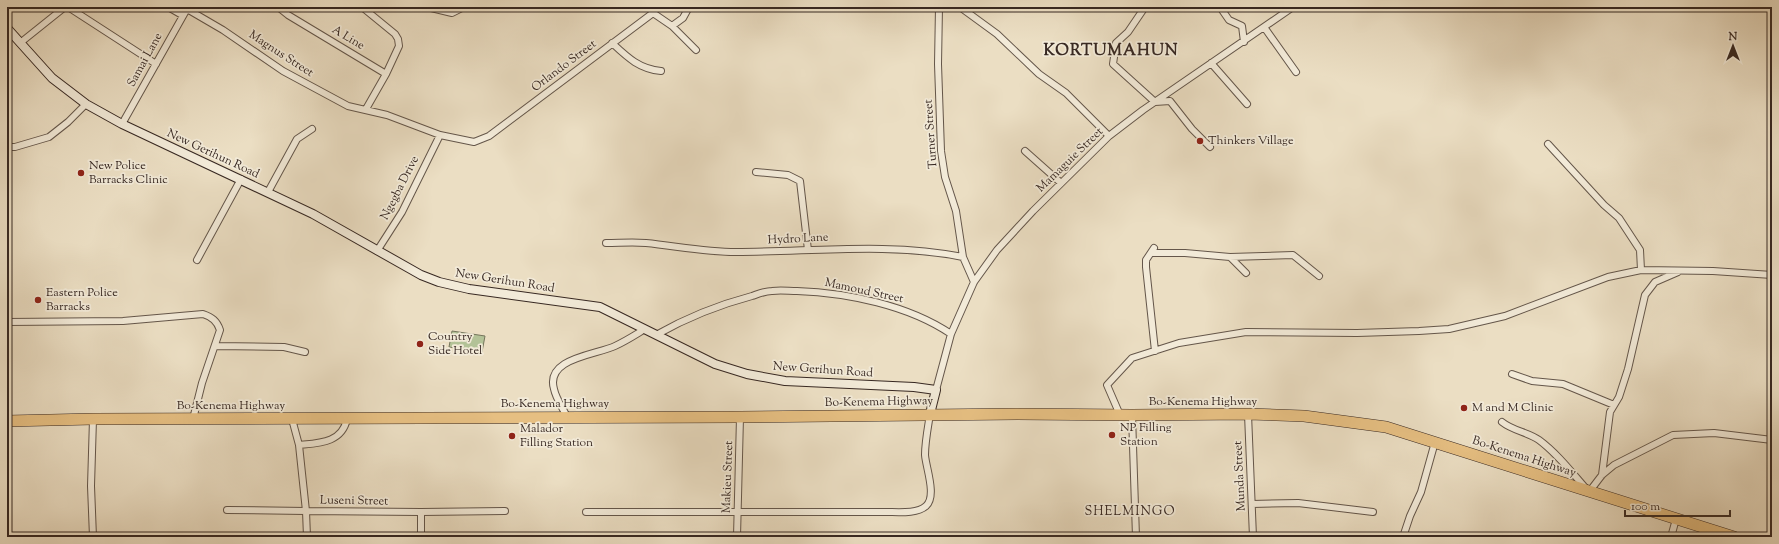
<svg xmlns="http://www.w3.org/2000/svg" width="1779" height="544" font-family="'Sorts Mill Goudy',serif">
	<rect width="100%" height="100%" fill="#ebdec3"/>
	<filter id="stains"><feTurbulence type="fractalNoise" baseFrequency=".005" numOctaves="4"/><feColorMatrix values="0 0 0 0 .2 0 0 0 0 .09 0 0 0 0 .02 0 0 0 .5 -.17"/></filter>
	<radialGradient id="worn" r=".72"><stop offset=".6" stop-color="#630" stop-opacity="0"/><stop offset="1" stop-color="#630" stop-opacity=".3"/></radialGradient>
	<path fill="#b3c297" stroke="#75755c" d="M 452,331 L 485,336 L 482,352 L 449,347 Z"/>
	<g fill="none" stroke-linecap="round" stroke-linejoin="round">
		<defs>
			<path id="street" d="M 68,7 L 156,64
				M 168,7 L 182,15
				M 278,7 L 288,15 L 386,74
				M 362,7 L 395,34 L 398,39 L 399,46 L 386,74 L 366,109
				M 427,7 L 452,13 L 464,7
				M 939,7 L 938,64 L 941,151 L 945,177 L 956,211 L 963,257
				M 960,7 L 997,34 L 1039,74 L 1066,93 L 1109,136
				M 1145,7 L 1128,32 L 1116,43 L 1113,64 L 1155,102 L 1170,101 L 1192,129 L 1210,147
				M 1220,7 L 1229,20 L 1242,26 L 1244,42
				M 187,9 L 223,30 L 283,71 L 348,106 L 387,115 L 440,135 L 474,142 L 489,136 L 653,13 L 672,26 L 683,18 L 689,7
				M 672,26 L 696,50
				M 1264,27 L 1296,72
				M 20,43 L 65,7
				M 612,43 C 627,57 639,69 661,71
				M 1211,63 L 1247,104
				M 122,124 L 188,7
				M 1548,144 L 1604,205 L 1619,218 L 1640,250 L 1641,270
				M 7,147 L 15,147 L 49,137 L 68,122 L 86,104
				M 1025,151 L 1061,183
				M 756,172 L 788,175 L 800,181 L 808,250
				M 268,192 L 297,139 L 312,129
				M 606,243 C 619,243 633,242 646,243 C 676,246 706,252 736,252 C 812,252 888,242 963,257 L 974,282
				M 1154,248 L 1146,260 L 1146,267 L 1155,351
				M 377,251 L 402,212 L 440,135
				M 1151,253 L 1185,253 L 1230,257 L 1246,273
				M 1230,257 L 1293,255 L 1319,276
				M 197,260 L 241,179
				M 7,322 L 123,321 L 203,314 C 212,317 217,321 220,330 L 202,383 L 193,419
				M 656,335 C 686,318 718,305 752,296 C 758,294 765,291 772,291 C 780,290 789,291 797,291 C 848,293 908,305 951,334
				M 215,346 L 284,347 L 305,352
				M 1512,374 L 1532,381 L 1563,384 L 1614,405
				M 936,390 L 951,334 L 974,282 L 997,250 L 1033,211 L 1109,136 L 1143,110 L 1293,7
				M 1248,414 L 1253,537
				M 1120,415 L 1107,385 L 1132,358 L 1179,343 L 1246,332 L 1357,333 L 1419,331 L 1449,329 L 1505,316 L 1608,277 L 1641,270 L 1713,271 L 1772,275
				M 1132,415 L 1136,537
				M 567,417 C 563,408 556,399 554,389 C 545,358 596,355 615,346 C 626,341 635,335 645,329
				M 93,419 L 91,486 L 93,537
				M 292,419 L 299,445 L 306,511 L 421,512 L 421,537
				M 1502,422 C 1513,431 1528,432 1539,440 C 1558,454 1573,474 1589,492 L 1602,475 L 1614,465 L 1673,435 L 1714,433 L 1772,440
				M 299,445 C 319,443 342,443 347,419
				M 1602,475 L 1610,412 L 1619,397 L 1628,369 L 1645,295 L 1655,282 L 1678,272
				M 1252,504 L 1298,503 L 1373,512
				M 227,510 L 306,511 L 307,537
				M 421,512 L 505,511
				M 586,512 L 886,512 C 898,512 917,514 926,506 C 937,496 926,468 925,455 C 925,442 928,427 930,414
				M 737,537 L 740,417
				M 1403,537 L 1410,516 L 1421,492 L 1435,442
				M 1671,537 L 1676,519"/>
			<path id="secondary" d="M 7,28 L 52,78 L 86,104 L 122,124 L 313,214 L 421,275 L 439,282 L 469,289 L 600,307 L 715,364 L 747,374 L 785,381 L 914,387 L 936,390 L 930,414"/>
			<path id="highway" d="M 7,421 L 93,419 L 740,417 L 1017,414 L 1132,415 L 1248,414 L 1304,416 L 1386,427 L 1734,537"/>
		</defs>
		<use href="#street" stroke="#64564a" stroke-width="8"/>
		<use href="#secondary" stroke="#372822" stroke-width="10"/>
		<use href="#highway" stroke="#372822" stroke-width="12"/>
		<use href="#street" stroke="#f2ead8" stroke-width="6"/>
		<use href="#secondary" stroke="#f2ead8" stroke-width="8"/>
		<use href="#highway" stroke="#e6bf82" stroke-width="11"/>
	</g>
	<g fill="#8f2418" stroke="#f2ead8" stroke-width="1.5">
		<circle cx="1200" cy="141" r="4"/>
		<circle cx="81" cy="173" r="4"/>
		<circle cx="38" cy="300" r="4"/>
		<circle cx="420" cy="344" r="4"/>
		<circle cx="1464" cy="408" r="4"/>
		<circle cx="1112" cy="435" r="4"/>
		<circle cx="512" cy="436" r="4"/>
	</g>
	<g text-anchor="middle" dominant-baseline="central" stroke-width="3.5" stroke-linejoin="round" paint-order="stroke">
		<g font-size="12" fill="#372822" stroke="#f2ead8">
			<text transform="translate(348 38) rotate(31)">A Line</text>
			<text transform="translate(281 54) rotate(33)">Magnus Street</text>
			<text transform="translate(145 60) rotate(-61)">Samai Lane</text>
			<text transform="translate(564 66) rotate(-37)">Orlando Street</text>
			<text transform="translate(931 134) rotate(-94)">Turner Street</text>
			<text transform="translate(213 154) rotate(25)">New Gerihun Road</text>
			<text transform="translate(1070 160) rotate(-44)">Mamaguie Street</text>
			<text transform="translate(400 188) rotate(-63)">Ngegba Drive</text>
			<text transform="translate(798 239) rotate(-3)">Hydro Lane</text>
			<text transform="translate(505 281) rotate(9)">New Gerihun Road</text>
			<text transform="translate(864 291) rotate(12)">Mamoud Street</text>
			<text transform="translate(823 370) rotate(4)">New Gerihun Road</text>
			<text transform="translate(879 402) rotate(-1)">Bo-Kenema Highway</text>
			<text x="1203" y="402">Bo-Kenema Highway</text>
			<text x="555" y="404">Bo-Kenema Highway</text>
			<text x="231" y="406">Bo-Kenema Highway</text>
			<text transform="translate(1524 457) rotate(18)">Bo-Kenema Highway</text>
			<text transform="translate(1240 476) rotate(-93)">Munda Street</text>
			<text transform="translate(728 477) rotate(-88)">Makieu Street</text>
			<text transform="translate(354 501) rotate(1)">Luseni Street</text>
		</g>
		<g font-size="12" fill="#372822" stroke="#f2ead8" text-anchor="start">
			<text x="1208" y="141">Thinkers Village</text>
			<text x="89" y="166">New Police<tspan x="89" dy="14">Barracks Clinic</tspan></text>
			<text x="46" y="293">Eastern Police<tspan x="46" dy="14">Barracks</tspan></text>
			<text x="428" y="337">Country<tspan x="428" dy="14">Side Hotel</tspan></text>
			<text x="1472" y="408">M and M Clinic</text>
			<text x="1120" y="428">NP Filling<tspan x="1120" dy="14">Station</tspan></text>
			<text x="520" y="429">Malador<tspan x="520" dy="14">Filling Station</tspan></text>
		</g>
		<g font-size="13" letter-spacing="1" fill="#372822" stroke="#f2ead8">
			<text x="1130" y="512">SHELMINGO</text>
		</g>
		<g font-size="16" font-weight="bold" letter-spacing="1" fill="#372822" stroke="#f2ead8">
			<text x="1111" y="51">KORTUMAHUN</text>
		</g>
	</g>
	<rect width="1779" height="544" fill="none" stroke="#ebdec3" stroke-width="24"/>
	<rect x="8" y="8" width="1763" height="528" fill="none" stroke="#372822" stroke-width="2"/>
	<rect x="12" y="12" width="1755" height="520" fill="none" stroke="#372822"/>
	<g transform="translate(1733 46)" stroke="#f2ead8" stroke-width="3" paint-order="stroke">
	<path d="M0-3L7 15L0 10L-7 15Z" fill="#372822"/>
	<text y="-6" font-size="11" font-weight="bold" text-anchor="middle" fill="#372822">N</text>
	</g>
	<path d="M1625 510v6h105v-6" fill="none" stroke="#372822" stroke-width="2"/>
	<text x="1631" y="510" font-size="12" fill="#372822" stroke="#f2ead8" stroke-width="3" paint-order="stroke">100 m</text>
	<rect width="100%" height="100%" filter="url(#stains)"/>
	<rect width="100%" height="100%" fill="url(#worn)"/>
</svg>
